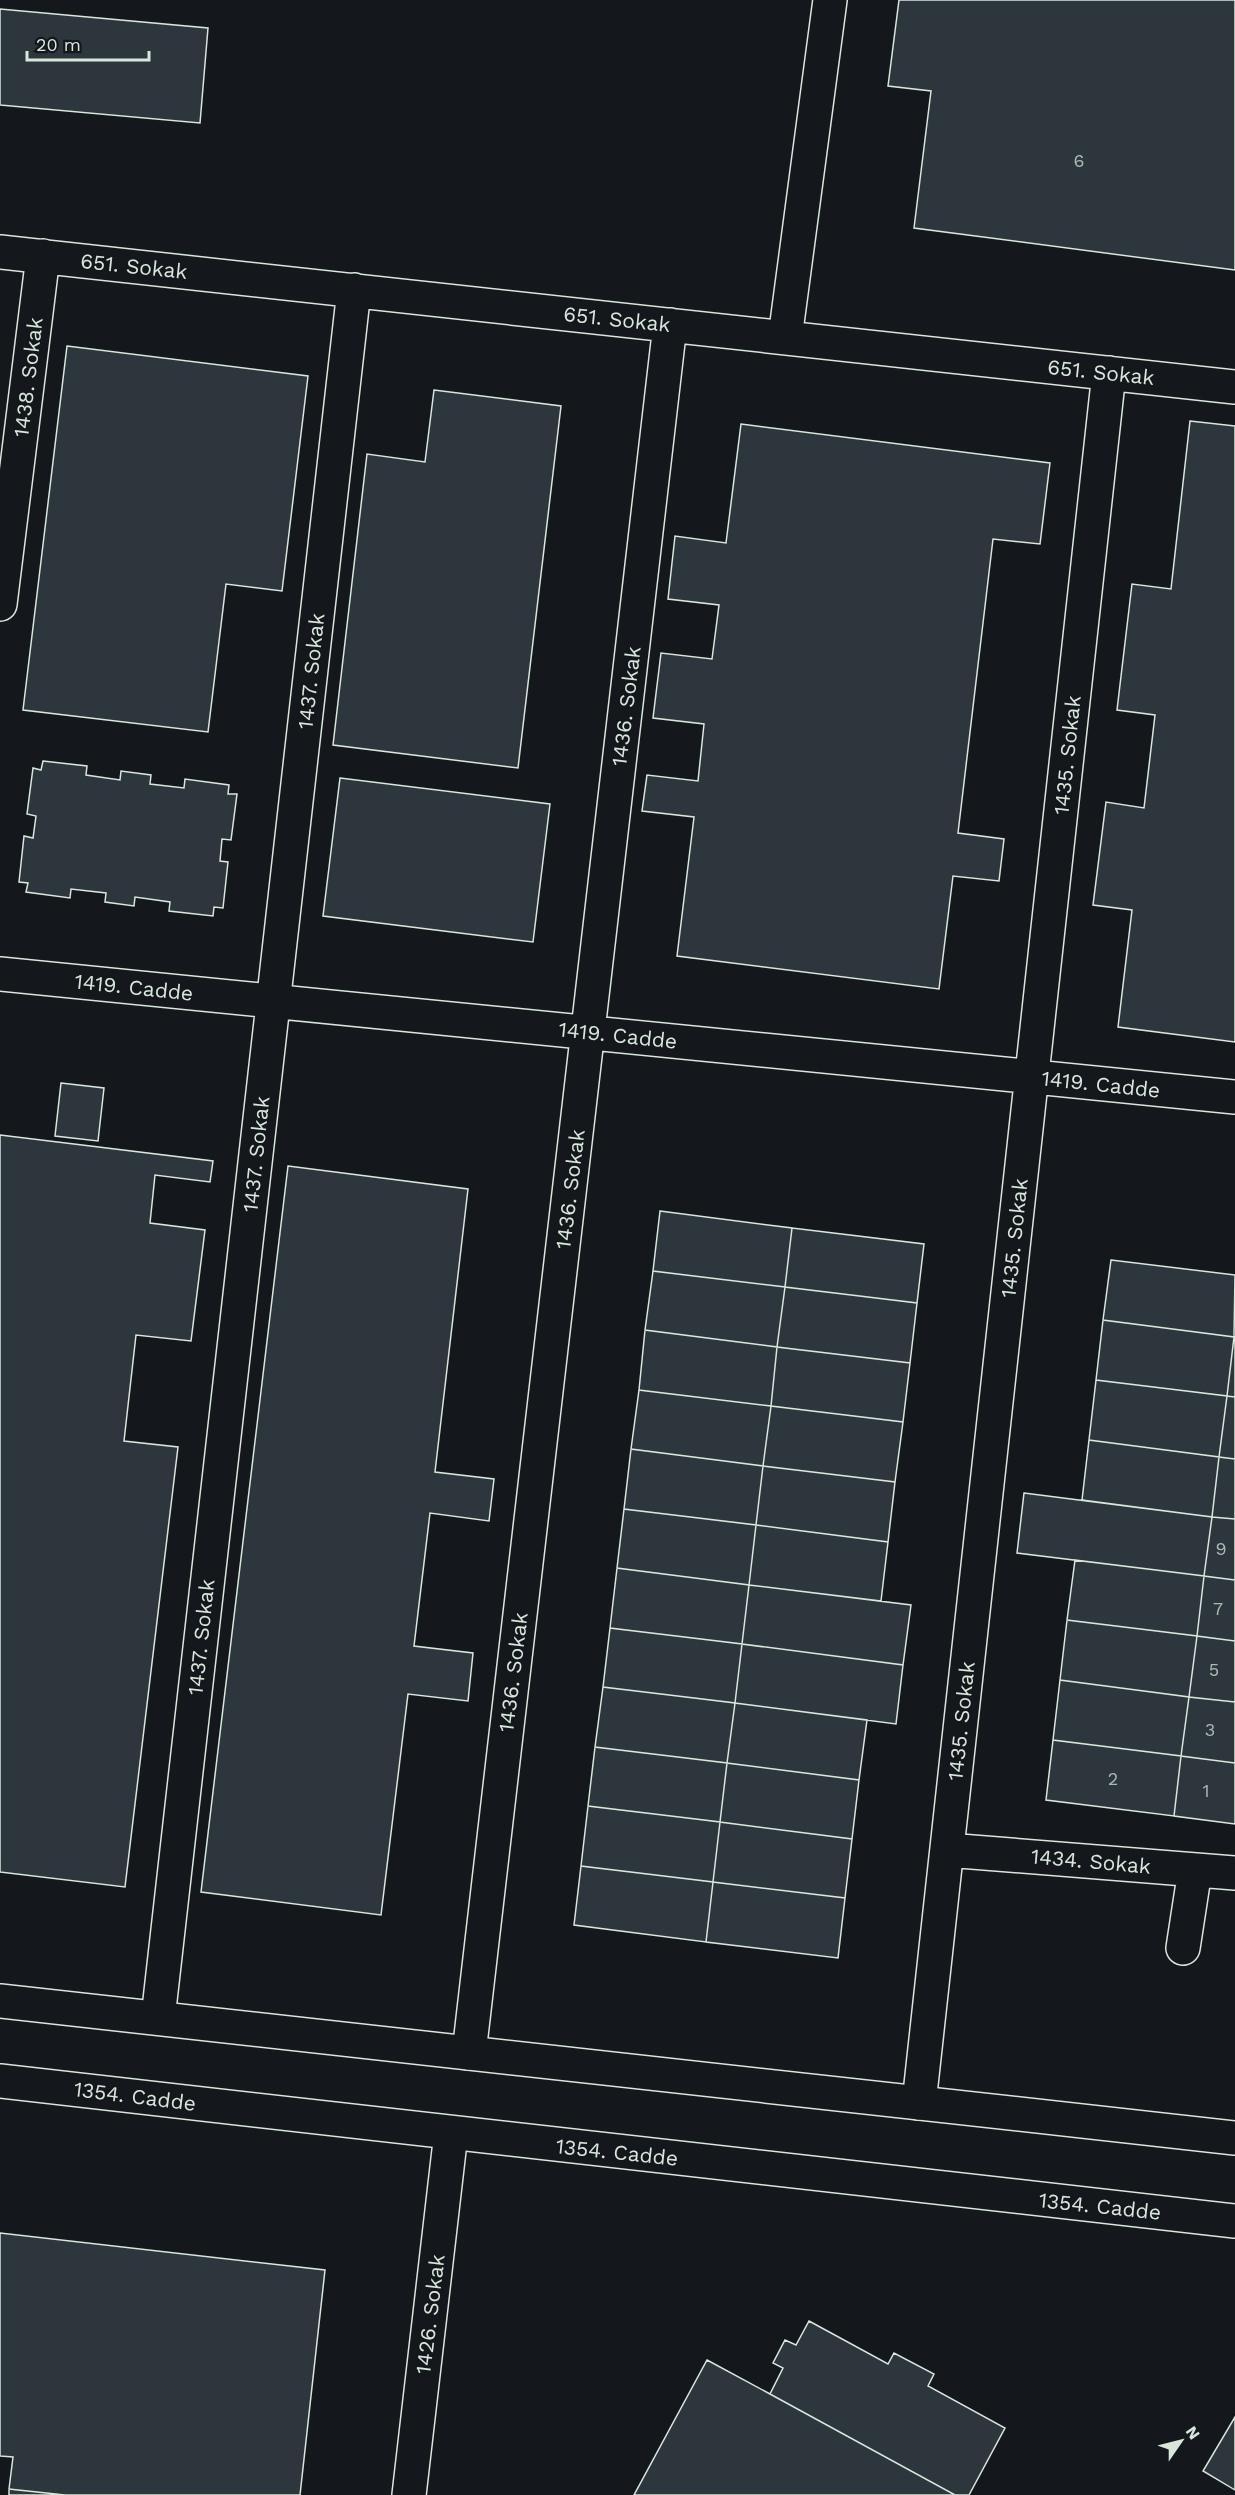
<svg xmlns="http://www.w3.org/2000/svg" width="1235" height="2495" font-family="'Work Sans',sans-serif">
	<rect width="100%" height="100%" fill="#14181c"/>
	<path fill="#2c363c" stroke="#d8e6dc" stroke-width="1.5" d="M 899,0 L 1235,0 L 1235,270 L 914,228 L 931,91 L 888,86 Z
		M 0,9 L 208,28 L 200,123 L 0,105 Z
		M 67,346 L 308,376 L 282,591 L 226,584 L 208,732 L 23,710 Z
		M 434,390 L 561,406 L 518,768 L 333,745 L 367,454 L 425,462 Z
		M 1190,421 L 1235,426 L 1235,1042 L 1118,1027 L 1132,910 L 1093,905 L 1106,802 L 1144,808 L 1155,715 L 1117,710 L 1132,584 L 1171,589 Z
		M 741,424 L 1050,463 L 1040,544 L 993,539 L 958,833 L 1004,839 L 999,881 L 953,876 L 939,989 L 677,956 L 694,817 L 642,811 L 647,775 L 698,781 L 704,724 L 653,718 L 661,653 L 712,659 L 719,605 L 668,599 L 675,536 L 726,543 Z
		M 43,761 L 87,766 L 86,775 L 120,780 L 121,771 L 151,775 L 150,784 L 184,788 L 185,779 L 229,785 L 228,794 L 237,794 L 231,840 L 222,839 L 220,861 L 228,862 L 223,908 L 214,907 L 213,916 L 169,911 L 170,902 L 135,897 L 134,906 L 105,902 L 106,893 L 71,889 L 70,898 L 26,892 L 28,883 L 19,882 L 24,836 L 33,838 L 36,816 L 27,814 L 33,768 L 41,770 Z
		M 340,778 L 550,804 L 533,942 L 323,916 Z
		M 61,1083 L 104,1088 L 98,1141 L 55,1136 Z
		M 0,1135 L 213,1161 L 210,1182 L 155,1175 L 150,1223 L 205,1230 L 191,1341 L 136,1335 L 124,1441 L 178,1447 L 125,1887 L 0,1872 Z
		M 288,1166 L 468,1189 L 435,1472 L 494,1479 L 489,1521 L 430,1513 L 414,1646 L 473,1653 L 468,1701 L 408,1694 L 381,1915 L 201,1892 Z
		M 660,1211 L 792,1228 L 785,1287 L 653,1271 Z
		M 792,1228 L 924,1244 L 917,1303 L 785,1287 Z
		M 1111,1260 L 1235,1275 L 1234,1337 L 1103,1320 Z
		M 653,1271 L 785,1287 L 777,1347 L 645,1330 Z
		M 785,1287 L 917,1303 L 910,1363 L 777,1347 Z
		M 1103,1320 L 1234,1337 L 1227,1396 L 1096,1380 Z
		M 645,1330 L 777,1347 L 771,1406 L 639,1390 Z
		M 1234,1337 L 1235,1337 L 1235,1397 L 1227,1396 Z
		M 777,1347 L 910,1363 L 903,1422 L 771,1406 Z
		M 1096,1380 L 1227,1396 L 1219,1457 L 1089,1440 Z
		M 639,1390 L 771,1406 L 763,1466 L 631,1449 Z
		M 1227,1396 L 1235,1397 L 1235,1459 L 1219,1457 Z
		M 771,1406 L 903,1422 L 895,1482 L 763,1466 Z
		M 1089,1440 L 1219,1457 L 1212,1517 L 1082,1500 Z
		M 631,1449 L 763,1466 L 756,1525 L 624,1509 Z
		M 1219,1457 L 1235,1459 L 1235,1519 L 1212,1517 Z
		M 763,1466 L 895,1482 L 888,1542 L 756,1525 Z
		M 1024,1493 L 1212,1517 L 1204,1576 L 1017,1553 Z
		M 624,1509 L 756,1525 L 749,1585 L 617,1568 Z
		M 1212,1517 L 1235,1519 L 1235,1580 L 1204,1576 Z
		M 756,1525 L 888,1542 L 881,1601 L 749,1585 Z
		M 1075,1560 L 1204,1576 L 1197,1636 L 1067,1620 Z
		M 617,1568 L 749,1585 L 742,1644 L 610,1628 Z
		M 1204,1576 L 1235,1580 L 1235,1641 L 1197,1636 Z
		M 749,1585 L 911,1605 L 903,1665 L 742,1644 Z
		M 1067,1620 L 1197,1636 L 1189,1697 L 1060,1680 Z
		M 610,1628 L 742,1644 L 735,1703 L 603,1687 Z
		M 1197,1636 L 1235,1641 L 1235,1702 L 1189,1697 Z
		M 742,1644 L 903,1665 L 896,1724 L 735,1703 Z
		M 1060,1680 L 1189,1697 L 1181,1756 L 1053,1740 Z
		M 603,1687 L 735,1703 L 727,1763 L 595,1747 Z
		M 1189,1697 L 1235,1702 L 1235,1763 L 1181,1756 Z
		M 735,1703 L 867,1720 L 859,1780 L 727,1763 Z
		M 1053,1740 L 1181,1756 L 1174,1816 L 1046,1800 Z
		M 595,1747 L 727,1763 L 720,1822 L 588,1806 Z
		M 1181,1756 L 1235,1763 L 1235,1824 L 1174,1816 Z
		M 727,1763 L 859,1780 L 852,1839 L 720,1822 Z
		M 588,1806 L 720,1822 L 713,1882 L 581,1866 Z
		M 720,1822 L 852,1839 L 845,1898 L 713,1882 Z
		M 581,1866 L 713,1882 L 706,1942 L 574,1925 Z
		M 713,1882 L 845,1898 L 838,1958 L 706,1942 Z
		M 0,2233 L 325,2270 L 300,2495 L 65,2495 L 9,2489 L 13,2457 L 0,2456 Z
		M 809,2321 L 888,2364 L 894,2353 L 934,2374 L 928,2386 L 1005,2428 L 969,2495 L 955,2495 L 770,2394 L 783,2368 L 773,2363 L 785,2340 L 796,2345 Z
		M 707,2360 L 770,2394 L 955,2495 L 634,2495 Z
		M 1235,2417 L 1235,2490 L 1203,2471 Z
		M 9,2489 L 65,2495 L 9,2495 Z"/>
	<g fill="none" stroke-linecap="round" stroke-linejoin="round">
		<defs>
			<path id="minor" d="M 0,252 L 1235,387
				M 785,338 L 830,0
				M 0,604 L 43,256
				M 0,974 L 1235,1097
				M 947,1850 L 1235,1873
				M 1183,1948 L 1195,1870
				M 158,2018 L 354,290
				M 469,2053 L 670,325
				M 919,2103 L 1109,373
				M 409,2495 L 451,2133"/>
			<path id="major" d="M 0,2001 L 1235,2138
				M 0,2081 L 1235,2221"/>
		</defs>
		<use href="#minor" stroke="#d8e6dc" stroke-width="36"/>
		<use href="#major" stroke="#d8e6dc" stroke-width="36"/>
		<use href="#minor" stroke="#14181c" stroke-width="33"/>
		<use href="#major" stroke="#14181c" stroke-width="33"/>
	</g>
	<g text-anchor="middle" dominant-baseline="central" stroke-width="4.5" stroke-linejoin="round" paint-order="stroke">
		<g font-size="18" fill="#adbab4">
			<text x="1079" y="160">6</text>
			<text x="1221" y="1548">9</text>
			<text x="1218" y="1608">7</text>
			<text x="1214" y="1669">5</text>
			<text x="1210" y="1729">3</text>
			<text x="1113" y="1778">2</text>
			<text x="1206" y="1790">1</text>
		</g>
		<g font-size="21" fill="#d8e6dc" stroke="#14181c">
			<text transform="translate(134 266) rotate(6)">651. Sokak</text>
			<text transform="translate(617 319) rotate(6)">651. Sokak</text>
			<text transform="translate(1101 372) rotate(6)">651. Sokak</text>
			<text transform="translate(28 377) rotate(-83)">1438. Sokak</text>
			<text transform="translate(311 671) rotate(-84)">1437. Sokak</text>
			<text transform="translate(626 706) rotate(-83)">1436. Sokak</text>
			<text transform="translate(1067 755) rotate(-84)">1435. Sokak</text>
			<text transform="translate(134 987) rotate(6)">1419. Cadde</text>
			<text transform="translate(618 1035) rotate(6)">1419. Cadde</text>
			<text transform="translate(1101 1084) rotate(6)">1419. Cadde</text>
			<text transform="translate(256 1154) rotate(-84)">1437. Sokak</text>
			<text transform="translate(570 1189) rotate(-83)">1436. Sokak</text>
			<text transform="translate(1014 1238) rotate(-84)">1435. Sokak</text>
			<text transform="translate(201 1637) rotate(-84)">1437. Sokak</text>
			<text transform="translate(513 1672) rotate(-83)">1436. Sokak</text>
			<text transform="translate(961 1721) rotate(-84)">1435. Sokak</text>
			<text transform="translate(1091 1861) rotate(5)">1434. Sokak</text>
			<text transform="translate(135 2096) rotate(7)">1354. Cadde</text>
			<text transform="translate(617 2152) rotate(6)">1354. Cadde</text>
			<text transform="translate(1100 2206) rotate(6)">1354. Cadde</text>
			<text transform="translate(430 2314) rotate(-83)">1426. Sokak</text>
		</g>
	</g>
	<g transform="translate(1181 2441) rotate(55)" stroke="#14181c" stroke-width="4.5" paint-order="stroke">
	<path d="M0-4.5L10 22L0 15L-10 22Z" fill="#d8e6dc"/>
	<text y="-9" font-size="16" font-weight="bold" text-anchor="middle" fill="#d8e6dc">N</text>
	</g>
	<path d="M27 51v9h122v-9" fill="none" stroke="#d8e6dc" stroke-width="3"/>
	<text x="36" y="51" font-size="18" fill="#d8e6dc" stroke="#14181c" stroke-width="4.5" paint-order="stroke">20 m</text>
</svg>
